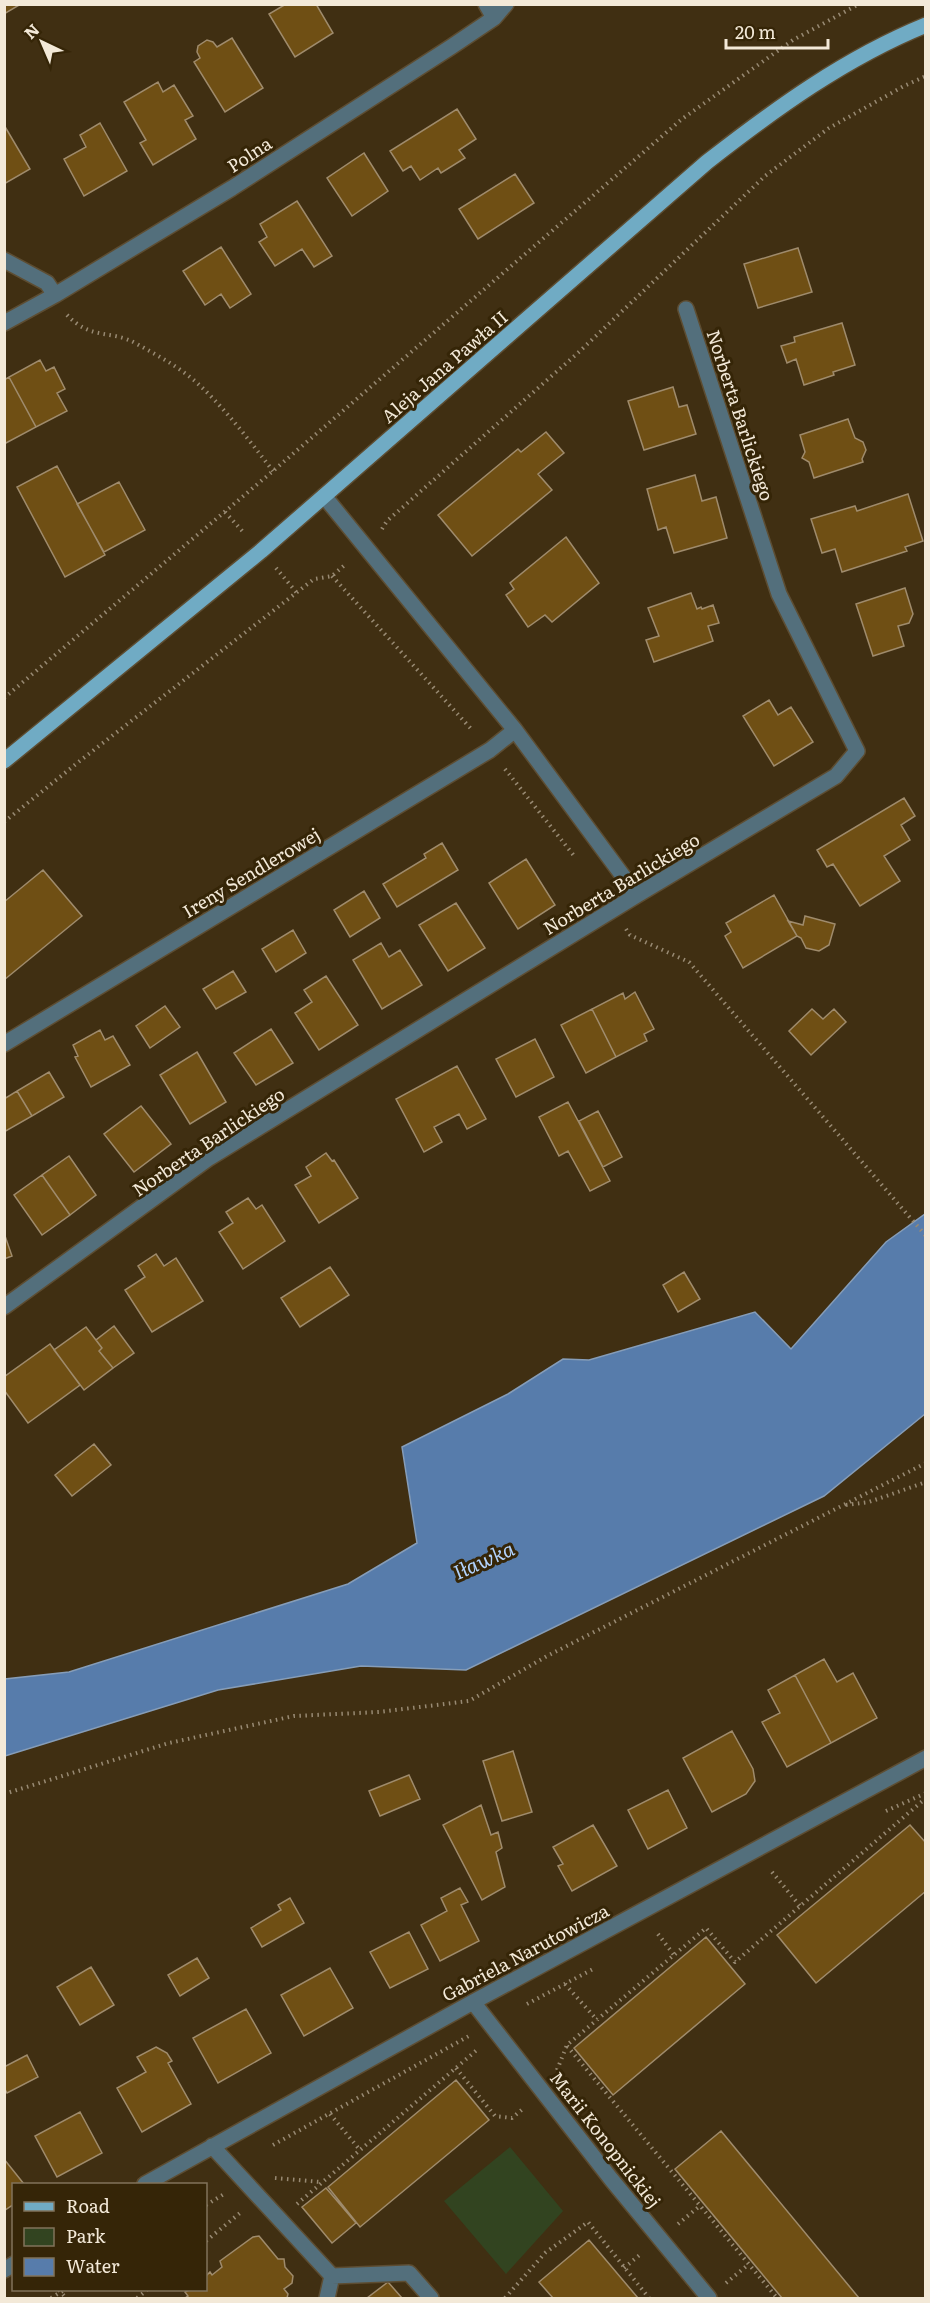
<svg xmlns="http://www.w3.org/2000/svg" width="930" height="2303" font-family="Literata,serif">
	<rect width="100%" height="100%" fill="#402f12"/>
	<path fill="#324420" d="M 510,2147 L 563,2211 L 506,2274 L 444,2201 Z"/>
	<path fill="#577cab" stroke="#869db8" stroke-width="1.5" d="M 925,1214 L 925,1414 L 824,1496 L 466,1670 L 361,1666 L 218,1690 L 5,1756 L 5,1679 L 69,1672 L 348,1584 L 417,1543 L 402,1447 L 508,1394 L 563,1359 L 589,1360 L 755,1312 L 791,1349 L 886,1242 Z"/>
	<path fill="#6f4f14" stroke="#9f8b6c" stroke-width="1.5" d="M 4,4 L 21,4 L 4,14 Z
		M 286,4 L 316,4 L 333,33 L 295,57 L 269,14 Z
		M 232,38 L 263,88 L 225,112 L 194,62 L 200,58 L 197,52 L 198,46 L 207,40 L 213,42 L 217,47 Z
		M 158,82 L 163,92 L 174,85 L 193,116 L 185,120 L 196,139 L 153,165 L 140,143 L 146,140 L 124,102 Z
		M 457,109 L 476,139 L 459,150 L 465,158 L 441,173 L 438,168 L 420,180 L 411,166 L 403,171 L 390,151 Z
		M 100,123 L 127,171 L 84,196 L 64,159 L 86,147 L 80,135 Z
		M 4,125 L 30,169 L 4,184 Z
		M 364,153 L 388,191 L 352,216 L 327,178 Z
		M 515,174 L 534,203 L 478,239 L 459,209 Z
		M 297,201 L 332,256 L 314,267 L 302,249 L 275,266 L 259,242 L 267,237 L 260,224 Z
		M 221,247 L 251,294 L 230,308 L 221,294 L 205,305 L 183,271 Z
		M 798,248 L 812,292 L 758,308 L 744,264 Z
		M 842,323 L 855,365 L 833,372 L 834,375 L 804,385 L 796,359 L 787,363 L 781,346 L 795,342 L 794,337 Z
		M 40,360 L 46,371 L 54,367 L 65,389 L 57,393 L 67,411 L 36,427 L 9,377 Z
		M 9,377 L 36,427 L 6,443 L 4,440 L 4,380 Z
		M 673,387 L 679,407 L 687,405 L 696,434 L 644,450 L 628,401 Z
		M 848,419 L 855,438 L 863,442 L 866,450 L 862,459 L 863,462 L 814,478 L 809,462 L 802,458 L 805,452 L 800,435 Z
		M 546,432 L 564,453 L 538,474 L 552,490 L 472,556 L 438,515 L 518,449 L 521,452 Z
		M 57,466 L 105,555 L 65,577 L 17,487 Z
		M 695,475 L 702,501 L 716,497 L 727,538 L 674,553 L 666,527 L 658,530 L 647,489 Z
		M 119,482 L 145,530 L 104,552 L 77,504 Z
		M 908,494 L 923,541 L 905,547 L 907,551 L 842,572 L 835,549 L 822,553 L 811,519 L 855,506 L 857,511 Z
		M 566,537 L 599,583 L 552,622 L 545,615 L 528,627 L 506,595 L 514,589 L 510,583 Z
		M 905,588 L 913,614 L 909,623 L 898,626 L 904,646 L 873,656 L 856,604 Z
		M 691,593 L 697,609 L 701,607 L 702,609 L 713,605 L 719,623 L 708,626 L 713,641 L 654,662 L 646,640 L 659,636 L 648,608 Z
		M 769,700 L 778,715 L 791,707 L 813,742 L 774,766 L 743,716 Z
		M 904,798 L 915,816 L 901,825 L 910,840 L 884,856 L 900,881 L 860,906 L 833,864 L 827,867 L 817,850 Z
		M 442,843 L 458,870 L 397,907 L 383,884 L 426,858 L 424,854 Z
		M 526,859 L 555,905 L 518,929 L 489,883 Z
		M 43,870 L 82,916 L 4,980 L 4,902 Z
		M 364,891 L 380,918 L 350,937 L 334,910 Z
		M 774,895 L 797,936 L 743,968 L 725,936 L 731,932 L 726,923 Z
		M 456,903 L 485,948 L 448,971 L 419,925 Z
		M 805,916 L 835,924 L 829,945 L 819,951 L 806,948 L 801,938 L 797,936 L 788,921 L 803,925 Z
		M 293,930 L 306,953 L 276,972 L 262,949 Z
		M 381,943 L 389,957 L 400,950 L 422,985 L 382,1009 L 353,960 Z
		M 233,971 L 246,992 L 216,1009 L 203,989 Z
		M 326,976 L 358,1025 L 319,1050 L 295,1013 L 312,1002 L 304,990 Z
		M 635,992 L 654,1029 L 644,1034 L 647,1041 L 616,1057 L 592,1009 L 623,993 L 625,999 Z
		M 165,1006 L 180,1027 L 150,1048 L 136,1026 Z
		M 592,1009 L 616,1057 L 586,1073 L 561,1025 Z
		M 812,1009 L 823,1019 L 834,1009 L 846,1022 L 811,1055 L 789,1031 Z
		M 271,1029 L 293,1063 L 256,1085 L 234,1053 Z
		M 100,1030 L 105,1040 L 113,1036 L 130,1065 L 91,1087 L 75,1057 L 78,1056 L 73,1045 Z
		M 535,1039 L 554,1077 L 516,1097 L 496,1059 Z
		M 197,1052 L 226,1102 L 190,1124 L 160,1075 Z
		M 457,1066 L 486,1119 L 467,1129 L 459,1114 L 434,1127 L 442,1142 L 424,1152 L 396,1099 Z
		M 49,1072 L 64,1097 L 32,1116 L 17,1091 Z
		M 17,1091 L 32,1116 L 4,1132 L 4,1099 Z
		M 568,1102 L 610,1181 L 590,1191 L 568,1151 L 559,1156 L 539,1117 Z
		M 141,1106 L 171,1144 L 134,1172 L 104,1134 Z
		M 598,1111 L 622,1157 L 603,1167 L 579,1121 Z
		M 326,1153 L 332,1161 L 334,1160 L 358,1198 L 319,1223 L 295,1185 L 311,1176 L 306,1167 Z
		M 69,1156 L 96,1195 L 70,1215 L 42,1175 Z
		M 42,1175 L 70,1215 L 42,1235 L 14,1195 Z
		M 248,1198 L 256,1209 L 262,1205 L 285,1241 L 243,1269 L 219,1232 L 233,1223 L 226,1212 Z
		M 4,1233 L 12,1256 L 4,1259 Z
		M 156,1254 L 164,1266 L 176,1258 L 203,1301 L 152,1332 L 125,1290 L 145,1277 L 138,1266 Z
		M 330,1267 L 349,1295 L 300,1327 L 281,1298 Z
		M 684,1272 L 700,1299 L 678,1312 L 663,1285 Z
		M 114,1326 L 134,1353 L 113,1368 L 99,1351 L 102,1348 L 96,1340 Z
		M 86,1327 L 102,1348 L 99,1351 L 113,1368 L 84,1390 L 54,1350 Z
		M 50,1344 L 80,1385 L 28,1423 L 4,1390 L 4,1377 Z
		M 94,1444 L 111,1465 L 72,1496 L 55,1475 Z
		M 824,1659 L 837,1682 L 853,1673 L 877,1718 L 831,1743 L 795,1675 Z
		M 795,1675 L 831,1743 L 787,1767 L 762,1722 L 780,1713 L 768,1690 Z
		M 732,1731 L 753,1769 L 755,1781 L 746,1794 L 712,1812 L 683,1758 Z
		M 513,1751 L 532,1812 L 502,1821 L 483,1761 Z
		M 409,1775 L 420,1799 L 380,1816 L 369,1791 Z
		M 668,1790 L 687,1828 L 648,1849 L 628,1810 Z
		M 481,1805 L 491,1835 L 498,1832 L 502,1848 L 496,1852 L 505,1887 L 482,1900 L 443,1825 Z
		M 593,1825 L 617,1866 L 572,1891 L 558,1866 L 563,1864 L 553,1847 Z
		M 910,1825 L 926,1843 L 926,1891 L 816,1983 L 777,1935 Z
		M 460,1888 L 468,1902 L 461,1905 L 479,1941 L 440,1961 L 421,1925 L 447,1911 L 441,1898 Z
		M 290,1898 L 304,1923 L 262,1947 L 251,1928 L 281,1910 L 278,1905 Z
		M 409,1932 L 428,1969 L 390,1988 L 370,1952 Z
		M 706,1937 L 745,1984 L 613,2095 L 574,2048 Z
		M 197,1958 L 209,1978 L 180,1996 L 168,1975 Z
		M 91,1967 L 114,2005 L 80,2025 L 57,1987 Z
		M 330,1968 L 353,2008 L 304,2036 L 281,1995 Z
		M 246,2009 L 271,2053 L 218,2083 L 193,2038 Z
		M 156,2047 L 167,2053 L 172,2061 L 168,2063 L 191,2104 L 142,2132 L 117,2088 L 146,2072 L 137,2057 Z
		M 27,2055 L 38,2077 L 7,2093 L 4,2088 L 4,2067 Z
		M 456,2080 L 489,2120 L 360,2227 L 328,2187 Z
		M 80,2112 L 102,2153 L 57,2177 L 35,2136 Z
		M 721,2131 L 859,2298 L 782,2298 L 675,2169 Z
		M 4,2159 L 24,2184 L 14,2184 L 14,2204 L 5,2210 Z
		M 326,2188 L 356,2223 L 332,2243 L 302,2207 Z
		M 259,2236 L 278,2259 L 284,2259 L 285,2267 L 293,2276 L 292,2283 L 284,2289 L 288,2294 L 287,2298 L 185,2298 L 188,2296 L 185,2292 L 189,2290 L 206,2290 L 206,2276 L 210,2272 L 212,2275 L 222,2267 L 220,2261 L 253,2237 Z
		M 589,2240 L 638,2298 L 553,2298 L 539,2282 Z
		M 388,2282 L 402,2298 L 367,2298 Z"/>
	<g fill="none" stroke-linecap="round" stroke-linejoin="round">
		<defs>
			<path id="minor" d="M 486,4 L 494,18
				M 4,260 L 47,283 L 55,295
				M 4,323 L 55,295 L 232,188 L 451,47 L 494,18 L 506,4
				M 324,496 L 515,730 L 637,895
				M 4,1044 L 490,750 L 515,730
				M 4,1307 L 209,1158 L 637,895 L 836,776 L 857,751 L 779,594 L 686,309
				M 473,2002 L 611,2179 L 709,2298
				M 212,2146 L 332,2276 L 409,2273 L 431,2298
				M 145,2184 L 473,2002 L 926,1758
				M 4,2270 L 14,2264
				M 327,2298 L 332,2276"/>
			<path id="major" d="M 4,761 L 261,551 L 707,162 C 775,109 845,58 926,25"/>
		</defs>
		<use href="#minor" stroke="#5d4d32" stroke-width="18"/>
		<use href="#major" stroke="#5d4d32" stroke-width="18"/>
		<path stroke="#988a73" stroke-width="4" stroke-dasharray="1.5 4.5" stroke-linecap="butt" d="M 67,315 C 92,341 111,329 137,344 C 157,355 177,366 195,381 C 224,407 249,440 273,471
			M 225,512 L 245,534
			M 382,529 L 387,521 L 580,351 L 765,176 L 829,128 L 904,86 L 926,76
			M 276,568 L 297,593
			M 332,576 L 473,731
			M 4,698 L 273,471 L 682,119 L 793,40 L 859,4
			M 505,769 L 575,857
			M 4,822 L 81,760 L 314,579 L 332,576 L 347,563
			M 626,929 L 630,935 L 689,962 L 926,1236
			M 846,1505 L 869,1502 L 926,1482
			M 4,1794 L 169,1743 L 294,1716 L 379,1712 L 469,1701 L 547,1656 L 926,1463
			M 886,1811 L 926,1793
			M 772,1872 L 800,1906
			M 658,1934 L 674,1955
			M 565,1984 L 597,2020
			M 527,2004 L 595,1968
			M 567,2046 L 777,2298
			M 456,2068 L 495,2116 L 512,2118 L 525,2107
			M 557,2070 L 567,2045 L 706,1928 L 735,1962 L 926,1798
			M 330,2114 L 360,2150
			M 273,2145 L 469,2036
			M 275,2178 L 321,2182
			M 297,2204 L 478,2049
			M 206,2205 L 224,2194
			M 678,2224 L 701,2205
			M 206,2241 L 240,2213
			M 624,2268 L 642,2253
			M 726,2283 L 749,2264
			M 59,2290 L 66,2298
			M 51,2298 L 64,2290
			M 137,2298 L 147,2290
			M 505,2298 L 545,2253 L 588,2222 L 649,2298"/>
		<use href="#minor" stroke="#536f7c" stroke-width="15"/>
		<use href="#major" stroke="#70abc4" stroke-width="15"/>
	</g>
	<g text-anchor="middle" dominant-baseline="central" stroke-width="6" stroke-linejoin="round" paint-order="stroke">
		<g font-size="18" fill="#f3e9d8" stroke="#352507">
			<text transform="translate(249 154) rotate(-33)">Polna</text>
			<text transform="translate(444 366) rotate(-41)">Aleja Jana Pawła II</text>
			<text transform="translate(741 415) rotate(72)">Norberta Barlickiego</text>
			<text transform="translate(251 872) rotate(-31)">Ireny Sendlerowej</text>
			<text transform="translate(621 883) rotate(-31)">Norberta Barlickiego</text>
			<text transform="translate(208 1141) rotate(-34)">Norberta Barlickiego</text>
			<text transform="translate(525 1952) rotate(-28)">Gabriela Narutowicza</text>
			<text transform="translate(606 2139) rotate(52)">Marii Konopnickiej</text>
		</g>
		<g font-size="20" font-style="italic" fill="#b1d2fc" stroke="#352507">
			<text transform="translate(483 1559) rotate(-24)">Iławka</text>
		</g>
	</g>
	<rect width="930" height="2303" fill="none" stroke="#f3e9d8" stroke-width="12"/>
	<rect x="12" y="2183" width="195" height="108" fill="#352507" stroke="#81735b" stroke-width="1.5"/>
	<rect x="24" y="2202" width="30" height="9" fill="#70abc4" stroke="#81735b" stroke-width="1.5"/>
	<text x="66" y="2213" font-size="18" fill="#f3e9d8">Road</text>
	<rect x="24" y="2228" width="30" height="18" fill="#324420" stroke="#81735b" stroke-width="1.5"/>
	<text x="66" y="2243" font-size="18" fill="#f3e9d8">Park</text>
	<rect x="24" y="2258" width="30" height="18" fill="#577cab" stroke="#81735b" stroke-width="1.5"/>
	<text x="66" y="2273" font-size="18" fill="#f3e9d8">Water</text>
	<g transform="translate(42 42) rotate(316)" stroke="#352507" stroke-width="4.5" paint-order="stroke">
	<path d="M0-4.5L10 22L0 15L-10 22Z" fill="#f3e9d8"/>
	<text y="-9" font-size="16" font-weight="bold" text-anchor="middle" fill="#f3e9d8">N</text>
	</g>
	<path d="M726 39v9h102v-9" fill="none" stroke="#f3e9d8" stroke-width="3"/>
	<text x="735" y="39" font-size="18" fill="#f3e9d8" stroke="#352507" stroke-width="4.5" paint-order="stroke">20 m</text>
</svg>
